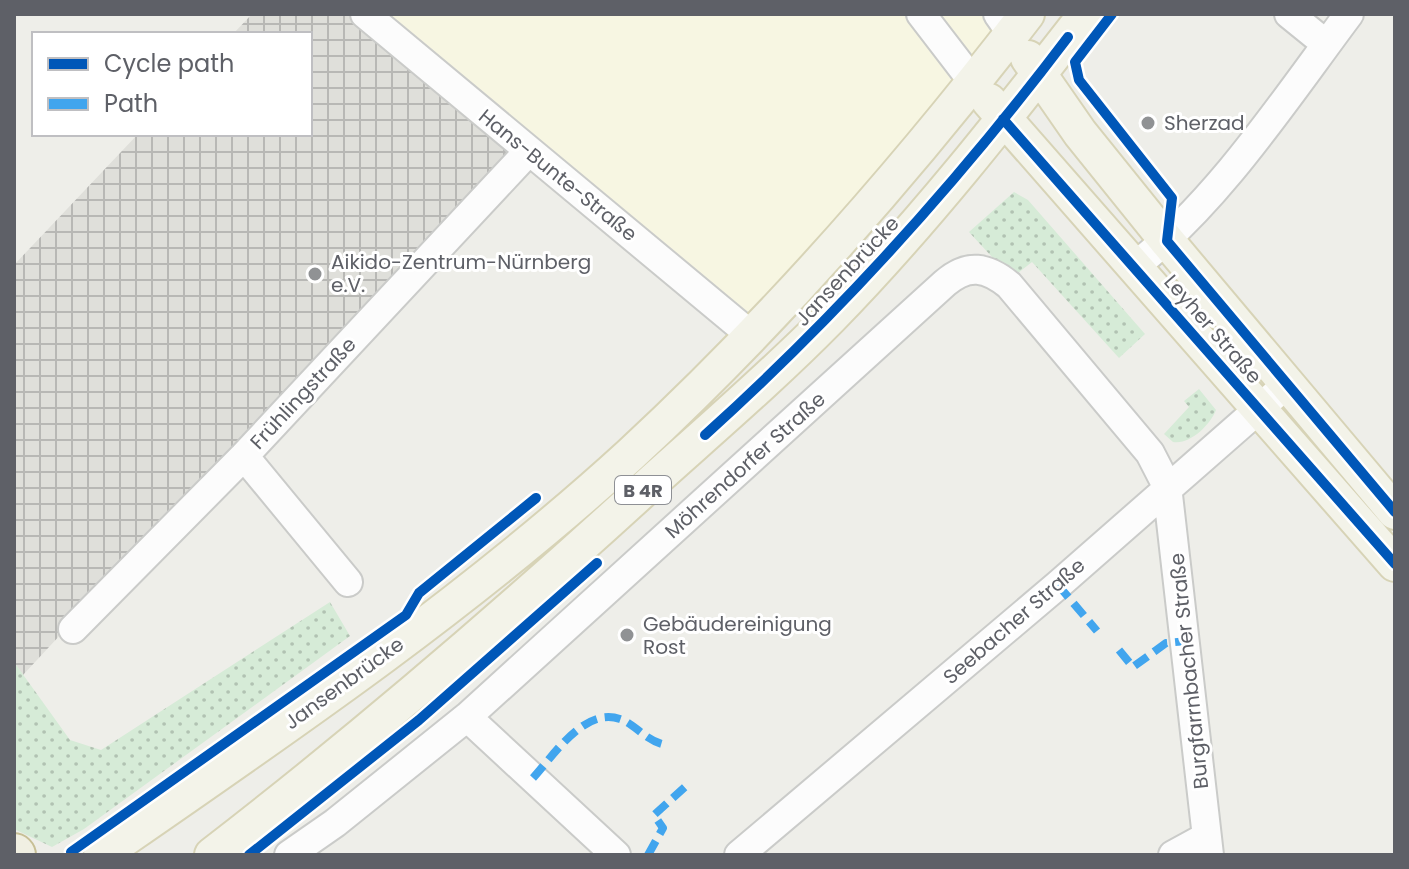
<svg xmlns="http://www.w3.org/2000/svg" width="1409" height="869" font-family="Poppins,sans-serif">
	<defs>
		<pattern id="industrial-grid" width="8" height="8" patternUnits="userSpaceOnUse" patternTransform="scale(2)"><rect width="8" height="8" fill="#dfdfda"/><path d="M0 4h8M4 0v8" fill="none" stroke="#b8b8b5"/></pattern>
		<pattern id="grass-dots" width="8" height="8" patternUnits="userSpaceOnUse" patternTransform="scale(2)"><rect width="8" height="8" fill="#d6ebd7"/><path d="M2 2h.1M6 6h.1" fill="none" stroke="#b1c2b2" stroke-width="1.8" stroke-linecap="round"/></pattern>
	</defs>
	<rect width="100%" height="100%" fill="#eeeee9"/>
	<path fill="#f7f6e2" d="M 363,14 L 1048,14 L 1006,67 L 759,342 L 508,153 Z"/>
	<path fill="url(#industrial-grid)" d="M 252,14 L 363,14 L 508,153 L 23,675 L 14,662 L 14,265 L 138,134 L 310,134 L 310,34 L 233,34 Z"/>
	<path fill="url(#grass-dots)" d="M 1014,192 L 1028,200 L 1145,334 L 1119,358 L 1032,262 L 1018,273 L 1010,267 L 1004,270 L 969,232 Z
		M 1199,389 L 1216,410 C 1210,425 1190,445 1173,442 L 1164,434 L 1189,407 L 1184,401 Z
		M 330,602 L 350,636 L 84,829 L 52,847 L 14,829 L 14,662 L 70,740 L 101,750 Z"/>
	<g fill="none" stroke-linecap="round" stroke-linejoin="round">
		<defs>
			<path id="minor" d="M 365,14 L 752,336
				M 921,14 L 974,83
				M 998,14 L 1012,34
				M 1289,14 L 1326,44
				M 1135,266 C 1218,202 1286,98 1349,14
				M 244,456 L 348,582
				M 73,629 L 244,456 L 528,152
				M 467,717 L 616,855
				M 289,855 L 335,823 L 467,717 L 945,283 C 968,263 987,267 1009,285 L 1150,453 L 1167,486 L 1209,855
				M 739,855 L 1058,585 L 1286,385
				M 1173,855 L 1206,837"/>
			<path id="major" d="M 1028,58 L 1080,133 L 1167,241 L 1395,512
				M 989,101 L 1395,564
				M 101,855 C 282,730 467,604 630,455 C 776,320 906,171 1027,14
				M 212,855 C 361,740 503,618 641,492 C 705,434 770,379 830,318 C 923,223 1005,118 1086,14"/>
			<path id="highway" d="M 14,854 L 15,855"/>
		</defs>
		<use href="#minor" stroke="#cacbc9" stroke-width="32"/>
		<use href="#major" stroke="#d7d3b6" stroke-width="38"/>
		<use href="#highway" stroke="#c7bf95" stroke-width="44"/>
		<use href="#minor" stroke="#fcfcfc" stroke-width="28"/>
		<use href="#major" stroke="#f3f3e9" stroke-width="34"/>
		<use href="#highway" stroke="#f0efe2" stroke-width="40"/>
		<path stroke="#41a5ee" stroke-width="8" stroke-dasharray="16 8" stroke-linecap="butt" d="M 1058,585 L 1097,631
			M 1119,650 L 1133,667 L 1166,643 L 1187,641
			M 533,778 C 554,755 584,707 620,719 C 635,724 644,739 662,744
			M 648,855 L 663,828 L 654,815 L 685,787"/>
		<defs>
			<path id="cycleway" d="M 1112,14 L 1075,62 L 1079,80 L 1172,198 L 1167,241 L 1395,512
				M 1003,119 L 1395,564
				M 705,435 C 839,314 959,181 1068,37
				M 71,852 L 406,615 L 419,593 L 536,498
				M 249,855 L 419,720 L 597,563"/>
		</defs>
		<use href="#cycleway" stroke="#fff" stroke-width="15"/>
		<use href="#cycleway" stroke="#0057b8" stroke-width="10"/>
	</g>
	<g fill="#909294" stroke="#fff" stroke-width="3">
		<circle cx="1148" cy="123" r="8"/>
		<circle cx="315" cy="274" r="8"/>
		<circle cx="627" cy="635" r="8"/>
	</g>
	<g text-anchor="middle" dominant-baseline="central" stroke-width="6" stroke-linejoin="round" paint-order="stroke">
		<rect fill="#fff" stroke="#8e9095" stroke-width="2" x="615" y="476" width="56" height="28" rx="6"/>
		<g font-size="18" font-weight="bold" fill="#5e6067">
			<text x="643" y="490">B 4R</text>
		</g>
		<g font-size="20" fill="#5e6067" stroke="#fff" text-anchor="start">
			<text x="1164" y="123">Sherzad</text>
			<text x="331" y="262">Aikido-Zentrum-Nürnberg<tspan x="331" dy="23">e.V.</tspan></text>
			<text x="643" y="624">Gebäudereinigung<tspan x="643" dy="23">Rost</tspan></text>
		</g>
		<g font-size="20" fill="#5e6067" stroke="#fff">
			<text transform="translate(558 175) rotate(39)">Hans-Bunte-Straße</text>
			<text transform="translate(847 271) rotate(-47)">Jansenbrücke</text>
			<text transform="translate(1213 329) rotate(49)">Leyher Straße</text>
			<text transform="translate(303 393) rotate(-47)">Frühlingstraße</text>
			<text transform="translate(745 465) rotate(-42)">Möhrendorfer Straße</text>
			<text transform="translate(1014 621) rotate(-41)">Seebacher Straße</text>
			<text transform="translate(1189 671) rotate(-96)">Burgfarrnbacher Straße</text>
			<text transform="translate(344 683) rotate(-36)">Jansenbrücke</text>
		</g>
	</g>
	<rect width="1409" height="869" fill="none" stroke="#5e6067" stroke-width="32"/>
	<rect x="32" y="32" width="280" height="104" fill="#ffffff" stroke="#bfbfc2" stroke-width="2"/>
	<rect x="48" y="58" width="40" height="12" fill="#0057b8" stroke="#bfbfc2" stroke-width="2"/>
	<text x="104" y="72" font-size="24" fill="#5e6067">Cycle path</text>
	<rect x="48" y="98" width="40" height="12" fill="#41a5ee" stroke="#bfbfc2" stroke-width="2"/>
	<text x="104" y="112" font-size="24" fill="#5e6067">Path</text>
</svg>
